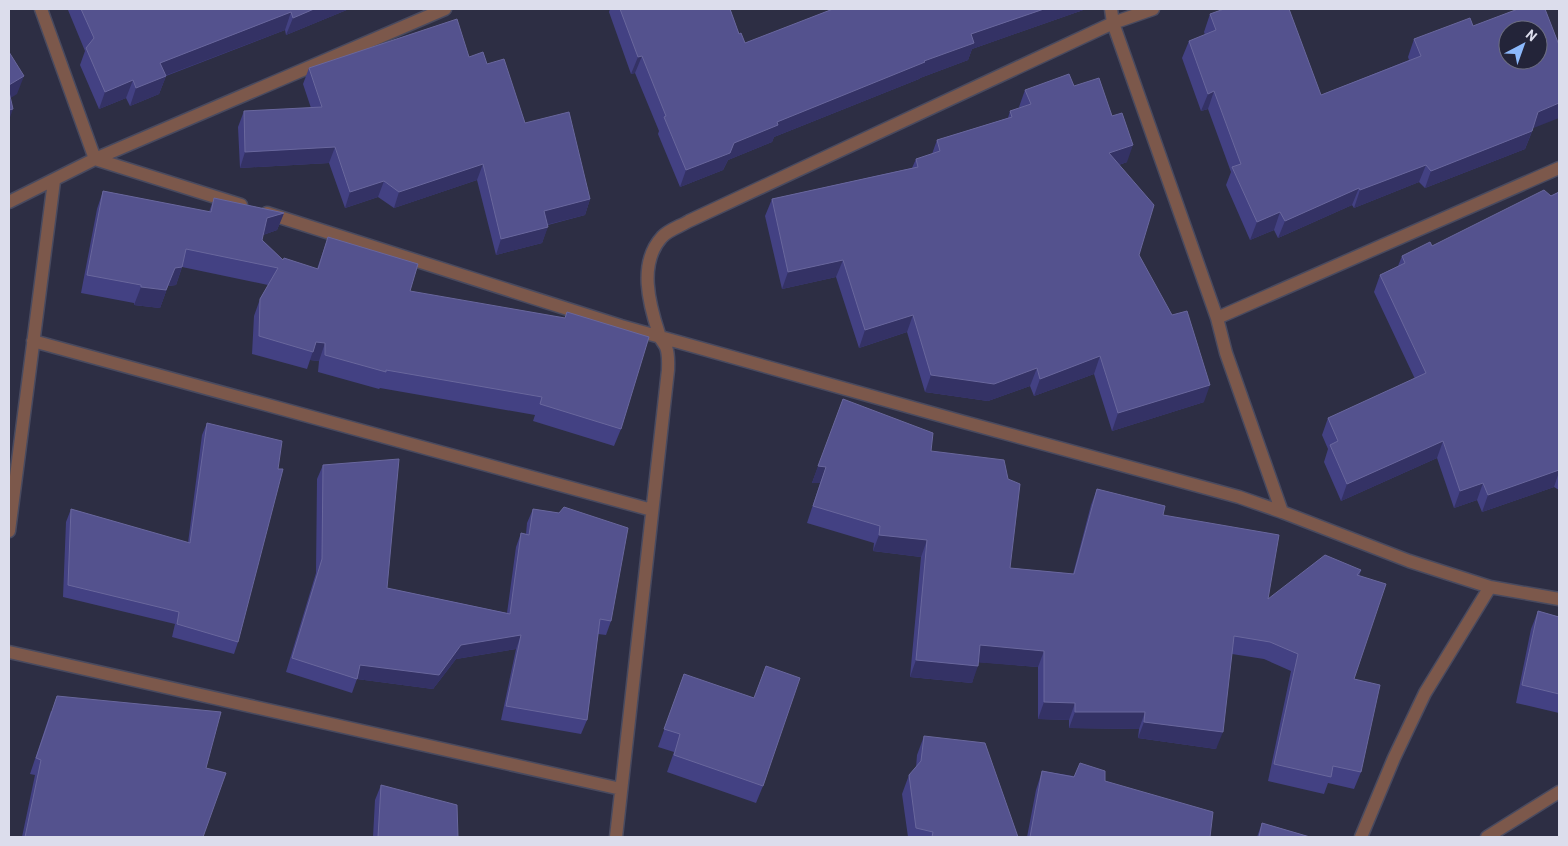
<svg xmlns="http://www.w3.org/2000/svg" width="1568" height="846" font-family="Barlow,sans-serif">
	<rect width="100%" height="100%" fill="#2d2e44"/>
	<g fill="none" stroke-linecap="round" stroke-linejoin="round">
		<defs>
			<path id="street" d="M 41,9 L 95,159
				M 1111,9 L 1113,23 L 1153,9
				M 95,159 L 241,205
				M 9,202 L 95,159 L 445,9
				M 267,213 L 621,326 L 960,421 L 1239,497 L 1282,512 L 1409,561 L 1490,587
				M 1217,318 L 1559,168
				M 33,341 L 652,510
				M 9,531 L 54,181
				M 9,652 L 621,789
				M 616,837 L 668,370 C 668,363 669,355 666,347 C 664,343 660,339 659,334 C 649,304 638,263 662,237 C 668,230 681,226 689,221 L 1113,23 L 1217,318 L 1226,353 L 1282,512
				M 1361,837 L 1394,758 L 1425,693 L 1490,587 L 1559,599
				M 1487,837 L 1559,792"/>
		</defs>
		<use href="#street" stroke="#494a5f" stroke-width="15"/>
		<use href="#street" stroke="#7c584b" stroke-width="12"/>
	</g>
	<path fill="#434183" d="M 69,9 L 349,9 L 286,35 L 285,30 L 166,76 L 159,94 L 130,106 L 126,98 L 99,109 L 80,65 L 85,51 L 68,10 Z
		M 610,9 L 730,9 L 739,34 L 745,43 L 833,9 L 1086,9 L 972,49 L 968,60 L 920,78 L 919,79 L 774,137 L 772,142 L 728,160 L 723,170 L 680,187 L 658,134 L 659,131 L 635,73 L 631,74 L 609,12 Z
		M 1210,14 L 1321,95 L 1409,60 L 1408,57 L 1414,39 L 1473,26 L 1533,129 L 1525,149 L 1425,188 L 1419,182 L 1354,208 L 1352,205 L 1278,238 L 1274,230 L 1250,240 L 1226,185 L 1231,172 L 1208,109 L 1201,111 L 1182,58 L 1189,41 L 1205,35 L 1204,32 Z
		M 469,57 L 487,64 L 525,123 L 590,199 L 585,215 L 548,225 L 542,243 L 496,255 L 477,180 L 394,208 L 378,197 L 345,208 L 329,163 L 240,168 L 238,127 L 244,111 L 311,108 L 303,84 L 309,68 Z
		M 1074,86 L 1127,162 L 1119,165 L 1139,255 L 1204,402 L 1112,431 L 1094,374 L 1034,396 L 1030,386 L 988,401 L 925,392 L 907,332 L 859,348 L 836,277 L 782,289 L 765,216 L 772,199 L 912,168 L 916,159 L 932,154 L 937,140 L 1008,118 L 1010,111 L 1020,108 L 1019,107 L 1025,90 Z
		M 103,191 L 209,212 L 214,198 L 284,213 L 277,230 L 263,235 L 262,240 L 283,260 L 317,269 L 328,237 L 621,429 L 614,446 L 533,421 L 535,415 L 380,388 L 379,389 L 318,372 L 319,361 L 310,360 L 307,369 L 252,354 L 254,316 L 260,299 L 268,285 L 182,267 L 176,285 L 168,286 L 160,308 L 134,305 L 134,303 L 81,293 L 97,209 Z
		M 1559,192 L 1559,490 L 1554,487 L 1482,512 L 1477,500 L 1454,508 L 1437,458 L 1341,501 L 1324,462 L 1328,449 L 1322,435 L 1328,418 L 1415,379 L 1374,292 L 1380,275 L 1398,266 L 1402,256 L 1432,246 Z
		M 843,399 L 931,451 L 1010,568 L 1073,574 L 1091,505 L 1097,489 L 1163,515 L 1268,599 L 1361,570 L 1359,576 L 1354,679 L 1361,772 L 1354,789 L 1328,783 L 1324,794 L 1268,781 L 1291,671 L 1264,659 L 1232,654 L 1216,749 L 1138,738 L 1139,729 L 1069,728 L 1069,720 L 1038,719 L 1038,667 L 978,662 L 972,683 L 910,677 L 921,557 L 873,551 L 874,543 L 807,523 L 820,483 L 812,483 Z
		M 207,423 L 238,642 L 234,654 L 172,637 L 175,624 L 63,597 L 66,522 L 71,509 L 188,543 L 202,435 Z
		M 323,465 L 387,588 L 507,613 L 516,547 L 521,533 L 526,534 L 527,523 L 533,509 L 559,513 L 611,621 L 606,635 L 598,634 L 587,720 L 581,734 L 501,720 L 516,649 L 456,659 L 433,689 L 357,679 L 352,693 L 286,672 L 316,573 L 317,479 Z
		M 1538,611 L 1559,617 L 1559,713 L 1516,703 L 1531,629 Z
		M 684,674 L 763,786 L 756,803 L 667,772 L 674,752 L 658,747 Z
		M 51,711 L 206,768 L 203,837 L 22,837 L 35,775 L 30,774 Z
		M 924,736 L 1018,837 L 908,837 L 902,794 L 909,775 L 916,768 L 917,755 Z
		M 1042,771 L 1105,781 L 1210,837 L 1027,837 L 1036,790 Z
		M 381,785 L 458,837 L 373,837 L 375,800 Z
		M 1262,823 L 1310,837 L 1257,837 Z"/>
	<path fill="#343265" d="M 314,9 L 349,9 L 286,35 L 293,18 Z
		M 1044,9 L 1086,9 L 972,49 L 968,60 L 920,78 L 919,79 L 774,137 L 772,142 L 728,160 L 723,170 L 680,187 L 686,170 L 734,143 L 777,122 L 924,61 L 971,34 Z
		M 291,12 L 285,30 L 154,80 L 160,63 Z
		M 642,56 L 635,73 L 631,74 L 638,57 Z
		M 24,76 L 17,94 L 9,99 L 9,85 Z
		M 166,76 L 159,94 L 130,106 L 136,88 Z
		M 133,80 L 126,98 L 99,109 L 105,92 Z
		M 1214,91 L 1208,109 L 1201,111 L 1208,94 Z
		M 1559,103 L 1559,118 L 1531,129 L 1538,112 Z
		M 13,109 L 9,120 L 9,110 Z
		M 1532,131 L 1525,149 L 1425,188 L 1431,171 Z
		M 1133,145 L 1127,162 L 1102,171 L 1109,153 Z
		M 335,147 L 329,163 L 240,168 L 245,152 Z
		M 483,164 L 477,180 L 394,208 L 399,192 Z
		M 1426,165 L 1419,182 L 1354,208 L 1360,190 Z
		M 384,181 L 378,197 L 345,208 L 350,192 Z
		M 1359,188 L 1352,205 L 1278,238 L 1285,221 Z
		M 590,199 L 585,215 L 538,227 L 544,211 Z
		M 1280,212 L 1274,230 L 1250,240 L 1257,222 Z
		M 284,213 L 277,230 L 260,236 L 267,218 Z
		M 548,227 L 542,243 L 496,255 L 501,239 Z
		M 843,260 L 836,277 L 782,289 L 788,272 Z
		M 182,267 L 176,285 L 168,286 L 160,308 L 134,305 L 141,287 L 175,268 Z
		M 913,315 L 907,332 L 859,348 L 865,330 Z
		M 316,342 L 325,343 L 319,361 L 310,360 Z
		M 1100,356 L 1094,374 L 1034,396 L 1040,379 Z
		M 1037,368 L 1030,386 L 988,401 L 925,392 L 931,375 Z
		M 1210,385 L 1204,402 L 1112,431 L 1118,413 Z
		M 1443,441 L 1437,458 L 1341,501 L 1347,484 Z
		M 818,466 L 826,467 L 820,483 L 812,483 Z
		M 1559,470 L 1559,472 L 1554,487 L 1482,512 L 1488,495 Z
		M 1483,483 L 1477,500 L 1454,508 L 1460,491 Z
		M 879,535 L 927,540 L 921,557 L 873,551 Z
		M 521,635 L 516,649 L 456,659 L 433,689 L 357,679 L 360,665 L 461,645 Z
		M 980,645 L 1044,651 L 1038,667 L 974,662 Z
		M 916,660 L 978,666 L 972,683 L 910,677 Z
		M 1044,702 L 1075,703 L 1069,720 L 1038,719 Z
		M 1075,712 L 1145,712 L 1139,729 L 1069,728 Z
		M 1144,722 L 1223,732 L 1216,749 L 1138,738 Z"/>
	<path fill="#54528e" stroke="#69679d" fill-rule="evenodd" d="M 81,9 L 314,9 L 293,18 L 291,12 L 160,63 L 166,76 L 136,88 L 133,80 L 105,92 L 86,48 L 94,38 Z
		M 620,9 L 730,9 L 739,34 L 741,33 L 745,43 L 833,9 L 1044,9 L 971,34 L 974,43 L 924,61 L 925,62 L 777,122 L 778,125 L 734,143 L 730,153 L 686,170 L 664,117 L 666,116 L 642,56 L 638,57 Z
		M 1224,9 L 1289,9 L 1321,95 L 1421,56 L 1414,39 L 1470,18 L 1473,26 L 1518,9 L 1545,9 L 1559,45 L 1559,103 L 1538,112 L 1532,131 L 1431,171 L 1426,165 L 1360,190 L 1359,188 L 1285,221 L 1280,212 L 1257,222 L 1232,167 L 1241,164 L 1214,91 L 1208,94 L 1189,41 L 1216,30 L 1210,14 ZM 1508,30 L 1538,30 L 1538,60 L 1508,60 Z
		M 457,19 L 469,57 L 483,52 L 487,64 L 504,59 L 525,123 L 569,112 L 590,199 L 544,211 L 548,227 L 501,239 L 483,164 L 399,192 L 384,181 L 350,192 L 335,147 L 245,152 L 244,111 L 322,107 L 309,68 Z
		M 9,52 L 24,76 L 9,85 Z
		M 1069,74 L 1074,86 L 1099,78 L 1112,116 L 1122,113 L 1133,145 L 1109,153 L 1154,205 L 1139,255 L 1172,315 L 1187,311 L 1210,385 L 1118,413 L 1100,356 L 1040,379 L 1037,368 L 994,384 L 931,375 L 913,315 L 865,330 L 843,260 L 788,272 L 772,199 L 918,167 L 916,159 L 940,151 L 937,140 L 1012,117 L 1010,111 L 1031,104 L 1025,90 Z
		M 9,92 L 13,109 L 9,110 Z
		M 1544,190 L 1551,196 L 1559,192 L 1559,470 L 1488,495 L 1483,483 L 1460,491 L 1443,441 L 1347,484 L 1330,445 L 1338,441 L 1328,418 L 1426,373 L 1380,275 L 1405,263 L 1402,256 L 1430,242 L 1432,246 Z
		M 103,191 L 211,212 L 214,198 L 284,213 L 267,218 L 262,240 L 283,260 L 284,258 L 318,269 L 328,237 L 418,264 L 410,291 L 565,318 L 567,312 L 649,337 L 621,429 L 540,404 L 542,397 L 386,370 L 386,372 L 325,355 L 325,343 L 316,342 L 313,352 L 259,336 L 260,299 L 278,268 L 186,249 L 182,267 L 175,268 L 166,290 L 141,287 L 141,285 L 87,275 Z
		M 843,399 L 933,433 L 931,451 L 1004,460 L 1008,479 L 1020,484 L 1010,568 L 1074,574 L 1097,489 L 1165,506 L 1163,515 L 1279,535 L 1268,599 L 1325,555 L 1361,570 L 1357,575 L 1386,584 L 1354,679 L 1380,685 L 1361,772 L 1333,766 L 1331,777 L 1274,764 L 1298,654 L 1270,642 L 1234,636 L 1223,732 L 1144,722 L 1145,712 L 1075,712 L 1075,703 L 1044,702 L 1044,651 L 980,645 L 978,666 L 916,660 L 927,540 L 879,535 L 880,526 L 813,506 L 826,467 L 818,466 Z
		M 207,423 L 282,441 L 278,469 L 283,469 L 238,642 L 177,624 L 179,612 L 68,585 L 71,509 L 190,543 Z
		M 399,459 L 387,588 L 510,614 L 521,533 L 529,535 L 533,509 L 559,513 L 564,507 L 628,528 L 611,621 L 600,619 L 587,720 L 506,706 L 521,635 L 461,645 L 439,675 L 360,665 L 357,679 L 292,658 L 322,559 L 323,465 Z
		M 1538,611 L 1559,617 L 1559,694 L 1522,685 Z
		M 766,666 L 800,678 L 763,786 L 674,755 L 680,734 L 664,729 L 684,674 L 754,698 Z
		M 57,696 L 221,712 L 206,768 L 226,773 L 203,837 L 25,837 L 41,760 L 36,758 Z
		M 924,736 L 985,743 L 1018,837 L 932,837 L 933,832 L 916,828 L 909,775 L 921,761 Z
		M 1080,763 L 1105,771 L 1105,781 L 1213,812 L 1210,837 L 1030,837 L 1042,771 L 1074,777 Z
		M 381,785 L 457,805 L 458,837 L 378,837 Z
		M 1262,823 L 1310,837 L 1259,837 Z"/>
	<rect width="1568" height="846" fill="none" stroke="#dcddec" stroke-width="20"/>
	<g transform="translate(1523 45) rotate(41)"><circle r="24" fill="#232439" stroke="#6d6e81"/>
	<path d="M0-4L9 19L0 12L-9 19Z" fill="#8cb9fc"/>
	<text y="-8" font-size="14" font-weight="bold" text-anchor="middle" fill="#dcddec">N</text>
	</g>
</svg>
